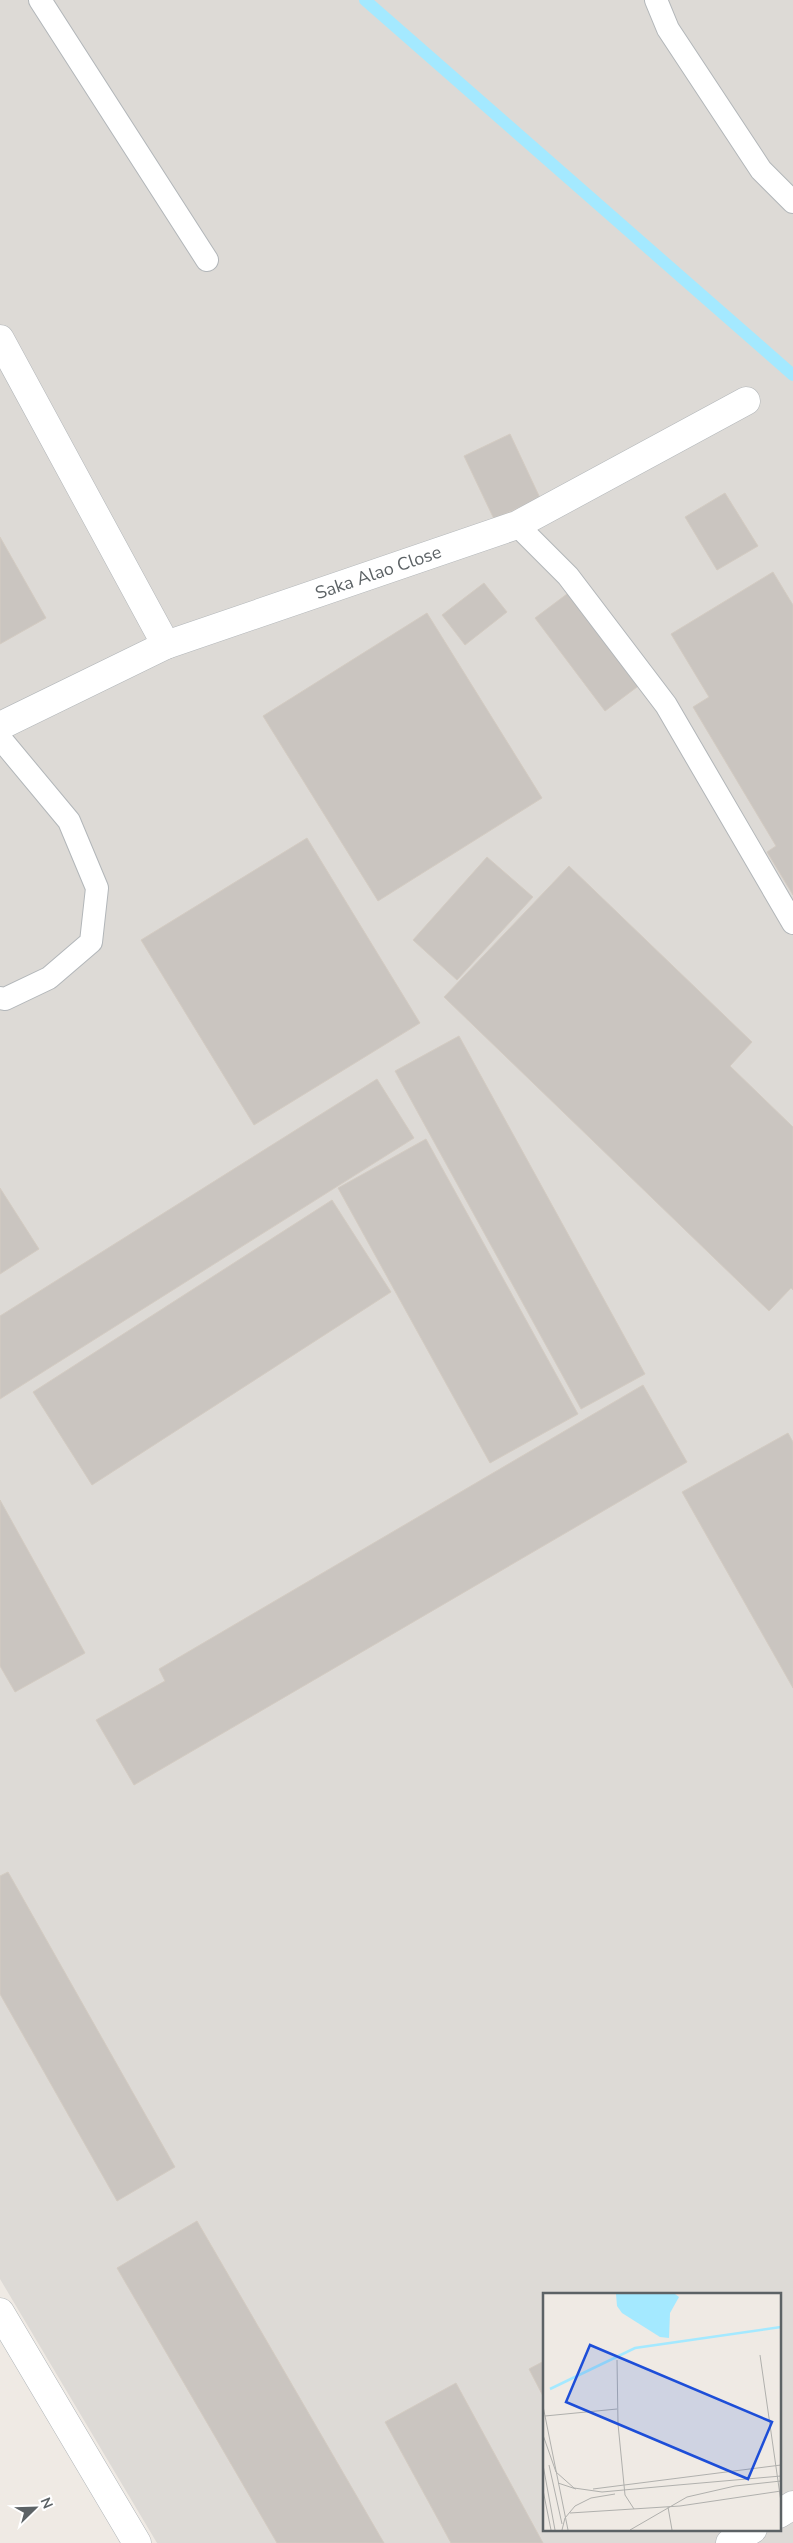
<svg xmlns="http://www.w3.org/2000/svg" width="793" height="2543" font-family="'Nunito Sans',sans-serif">
	<rect width="100%" height="100%" fill="#efeae4"/>
	<path fill="#dddad6" fill-rule="evenodd" d="M 0,0 L 793,0 L 793,2543 L 157,2543 L 0,2279 ZM 544,2294 L 779,2294 L 779,2529 L 544,2529 Z"/>
	<g fill="none" stroke-linecap="round" stroke-linejoin="round">
		<path stroke="#a4e9ff" stroke-width="12" d="M 365,0 L 793,375"/>
	</g>
	<path fill="#cac5c0" stroke="#d3cbc2" d="M 510,434 L 540,498 L 494,519 L 464,456 Z
		M 725,493 L 758,546 L 717,570 L 685,517 Z
		M 0,537 L 46,618 L 0,644 Z
		M 773,572 L 793,605 L 793,895 L 767,852 L 776,846 L 693,707 L 709,697 L 671,634 Z
		M 484,583 L 507,612 L 465,645 L 442,615 Z
		M 571,591 L 641,684 L 605,711 L 535,618 Z
		M 427,613 L 542,798 L 378,901 L 263,716 Z
		M 307,838 L 420,1023 L 254,1125 L 141,940 Z
		M 487,857 L 533,897 L 457,980 L 413,940 Z
		M 569,866 L 752,1042 L 730,1066 L 793,1127 L 793,1290 L 791,1288 L 769,1311 L 444,997 Z
		M 459,1036 L 645,1374 L 581,1409 L 395,1071 Z
		M 377,1079 L 414,1138 L 0,1399 L 0,1316 Z
		M 426,1139 L 578,1414 L 490,1463 L 338,1188 Z
		M 0,1188 L 39,1249 L 0,1274 Z
		M 332,1200 L 391,1292 L 92,1485 L 33,1392 Z
		M 643,1385 L 687,1462 L 134,1785 L 96,1720 L 165,1681 L 159,1669 Z
		M 788,1433 L 793,1442 L 793,1688 L 682,1492 Z
		M 0,1500 L 85,1653 L 15,1692 L 0,1666 Z
		M 8,1872 L 175,2167 L 117,2201 L 0,1994 L 0,1876 Z
		M 197,2221 L 384,2543 L 277,2543 L 117,2268 Z
		M 544,2361 L 544,2398 L 529,2369 Z
		M 456,2383 L 543,2543 L 451,2543 L 385,2422 Z"/>
	<g fill="none" stroke-linecap="round" stroke-linejoin="round">
		<defs>
			<path id="lane" d="M 40,0 L 207,260
				M 656,0 L 668,29 L 761,170 L 793,202
				M 517,525 L 568,576 L 666,705 L 793,923
				M 0,738 L 69,821 L 97,888 L 91,942 L 49,978 L 5,999 L 0,998"/>
			<g id="street">
				<path d="M 0,339 L 166,645"/>
				<path id="s1" d="M 0,726 L 166,645 L 517,525 L 746,401"/>
				<path d="M 779,2514 L 793,2505"/>
				<path d="M 730,2543 L 753,2529"/>
			</g>
			<path id="secondary" d="M 0,2312 L 137,2543"/>
		</defs>
		<use href="#lane" stroke="#b2b6b9" stroke-width="24"/>
		<use href="#street" stroke="#b2b6b9" stroke-width="29"/>
		<use href="#secondary" stroke="#b1b6b9" stroke-width="29"/>
		<use href="#lane" stroke="#fff" stroke-width="22"/>
		<use href="#street" stroke="#fff" stroke-width="28"/>
		<use href="#secondary" stroke="#fff" stroke-width="28"/>
	</g>
	<g text-anchor="middle" dominant-baseline="central" stroke-width="4.5" stroke-linejoin="round" paint-order="stroke">
		<g font-size="18" fill="#5c6265" stroke="#fff">
			<text stroke="none"><textPath href="#s1" startOffset="409">Saka Alao Close</textPath></text>
		</g>
	</g>
	<g transform="translate(543 2293)">
		<rect width="238" height="238" fill="#efeae4"/>
		<path d="M 73,1 L 132,1 L 136,4 L 127,20 L 126,45 L 117,44 L 79,20 L 74,13 Z" fill="#a4e9ff"/>
		<path fill="none" stroke="#a4e9ff" stroke-width="2.5" d="M 7,96 L 92,55 L 238,34"/>
		<path fill="none" stroke="#b0b0ad" stroke-width="1" d="M 217,62 L 238,209M 74,67 L 75,131 L 82,202 L 91,216M 0,113 L 25,237M 2,123 L 74,116M 0,142 L 13,179 L 31,195 L 59,199 L 135,192M 0,172 L 12,237M 6,172 L 19,231M 15,190 L 33,196M 135,192 L 238,183M 192,193 L 238,188M 50,196 L 238,172M 0,197 L 8,237M 125,214 L 129,237M 27,220 L 137,213 L 238,198M 19,237 L 22,225 L 32,213 L 48,205 L 72,201M 87,237 L 144,204 L 192,193"/>
		<path fill="#1d4ed8" fill-opacity="0.15" stroke="#1d4ed8" stroke-width="2.5" d="M 47,52 L 229,129 L 205,186 L 23,109 Z"/>
		<rect width="238" height="238" fill="none" stroke="#5c6265" stroke-width="2.5"/>
	</g>
	<g transform="translate(35 2508) rotate(67)" stroke="#ffffff" stroke-width="4" paint-order="stroke">
	<path d="M0-4L9 19L0 12L-9 19Z" fill="#5c6265"/>
	<text y="-8" font-size="14" font-weight="bold" text-anchor="middle" fill="#5c6265">N</text>
	</g>
</svg>
